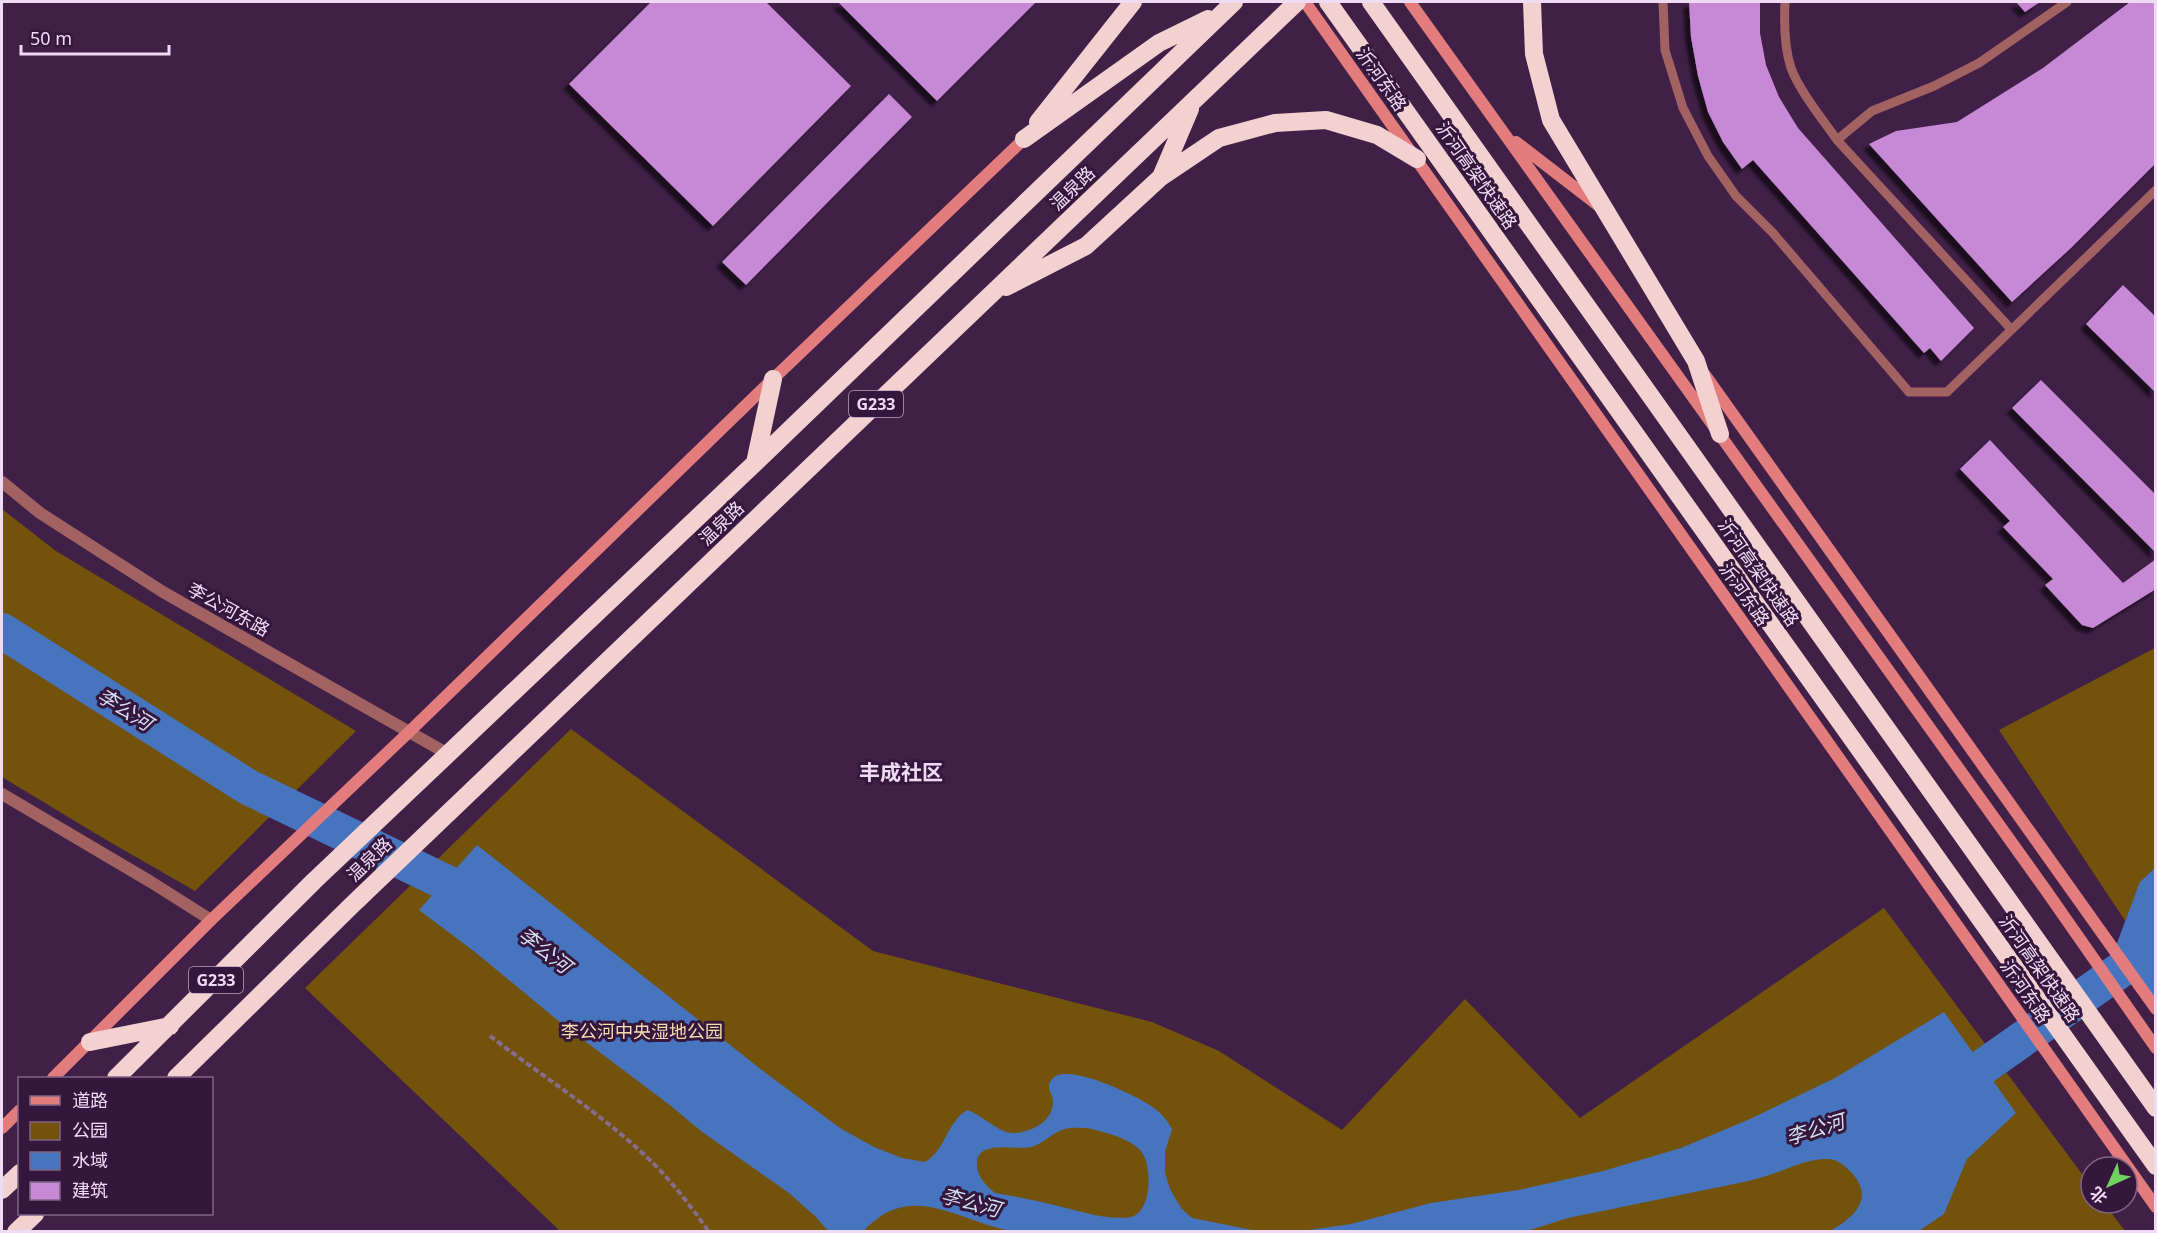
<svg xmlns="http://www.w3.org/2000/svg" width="2157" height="1233" font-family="'Noto Sans','Noto Sans SC',sans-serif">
	<defs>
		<filter id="shadow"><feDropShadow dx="-5.5" dy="5.5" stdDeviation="1.5" flood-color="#0009"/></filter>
	</defs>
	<rect width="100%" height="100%" fill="#402047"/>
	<path fill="#73520b" d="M 2,509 L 56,551 L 356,731 L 195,891 L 103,838 L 2,777 Z
		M 2155,648 L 2155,966 L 1999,730 Z
		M 571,729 L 873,951 L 1152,1022 L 1219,1051 L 1342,1130 L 1465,999 L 1580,1118 L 1884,908 L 2091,1186 L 2091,1203 L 2104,1203 L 2125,1231 L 560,1231 L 305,988 Z"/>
	<path fill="#4774bf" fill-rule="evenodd" d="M 477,845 L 767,1074 L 840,1128 L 874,1147 L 902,1158 L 925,1162 C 945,1151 947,1122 967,1110 C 983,1115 1000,1135 1016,1133 C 1034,1131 1054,1120 1053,1100 C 1052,1095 1049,1091 1049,1087 C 1049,1082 1052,1078 1056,1076 C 1075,1066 1138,1096 1154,1108 C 1161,1113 1168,1121 1172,1129 L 1165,1152 L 1165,1173 L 1170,1189 L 1181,1208 L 1192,1218 L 1252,1230 L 1302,1231 L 1351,1224 L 1431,1203 L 1518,1190 L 1603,1171 L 1681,1148 L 1750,1119 L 1835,1078 L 1944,1012 L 2016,1113 L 1967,1159 L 1944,1214 L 1919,1231 L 1830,1231 C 1855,1217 1875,1198 1851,1172 C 1844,1165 1837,1159 1827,1159 C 1805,1159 1786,1170 1766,1176 C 1757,1179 1748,1181 1739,1183 L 1568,1218 L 1527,1231 C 1359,1232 1191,1232 1024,1232 C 976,1232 923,1183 877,1219 C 872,1223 867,1226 864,1231 L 828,1231 L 816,1217 L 789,1193 L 701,1131 L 671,1106 L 561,1023 L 475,952 L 419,910 ZM 1088,1128 C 1105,1133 1125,1136 1139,1149 C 1153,1161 1153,1212 1131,1217 C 1107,1221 1077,1210 1054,1205 C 1034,1200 1014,1196 995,1193 C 986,1186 978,1177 977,1166 C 975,1138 1016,1151 1031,1147 C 1044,1144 1052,1132 1065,1129 C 1071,1127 1081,1128 1088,1128 Z
		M 2155,868 L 2155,1016 L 2114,951 L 2140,882 Z"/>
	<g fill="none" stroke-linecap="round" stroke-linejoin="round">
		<path stroke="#4774bf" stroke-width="36" d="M 2,631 L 248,787 L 478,898 L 486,904
			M 1941,1092 L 1953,1088 L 2156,945"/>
	</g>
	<path fill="#c789d5" filter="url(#shadow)" d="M 651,2 L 766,2 L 851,86 L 713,226 L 569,84 Z
		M 838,2 L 1036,2 L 937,101 Z
		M 1689,2 L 1760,2 L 1760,33 L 1766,65 L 1779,97 L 1798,128 L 1974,328 L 1941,361 L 1930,348 L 1924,353 L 1753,160 L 1742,169 L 1723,142 L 1708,112 L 1698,76 L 1691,37 Z
		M 2016,2 L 2040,2 L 2025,12 Z
		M 2130,2 L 2156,2 L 2156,163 L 2071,248 L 2012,302 L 1869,144 L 1896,131 L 1957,122 L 2043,68 Z
		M 889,94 L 912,117 L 746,285 L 722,262 Z
		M 2123,285 L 2156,317 L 2156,393 L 2086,324 Z
		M 2041,380 L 2156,495 L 2156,553 L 2012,408 Z
		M 1990,440 L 2123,583 L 2156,559 L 2156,589 L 2093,628 L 2082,625 L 2045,585 L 2053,579 L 2003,527 L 2010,521 L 1960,469 Z"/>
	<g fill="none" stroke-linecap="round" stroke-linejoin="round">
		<path stroke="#876c8d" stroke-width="4" stroke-dasharray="6 3" stroke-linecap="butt" d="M 490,1036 C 546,1079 607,1117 657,1167 C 676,1187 693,1209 709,1232"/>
		<path stroke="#a26262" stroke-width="9" d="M 1663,2 L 1665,50 L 1683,108 L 1708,156 L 1736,196 L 1773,233 L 1909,392 L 1947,392 L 2156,190
			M 1785,2 C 1784,23 1784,47 1791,68 C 1799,90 1823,120 1837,140 L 2011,329
			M 1837,140 L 1872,111 L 1934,86 L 1979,63 L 2067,2"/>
		<path stroke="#a26262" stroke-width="12" d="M 2,482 L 40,513 L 163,592 L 448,754
			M 2,794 L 151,882 L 211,920"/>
		<path stroke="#e37d7d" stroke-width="12" d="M 1305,2 L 2156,1207
			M 1410,2 L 2045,889 L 2156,1048
			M 1516,142 L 1599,206
			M 1705,375 L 2156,1009
			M 53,1078 L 211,920 L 409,732 L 773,379 L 1024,139
			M 2,1128 L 20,1110"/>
		<path stroke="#f2d1d0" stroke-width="18" d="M 1328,2 L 2156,1166
			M 1371,2 L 2156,1108
			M 1532,2 L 1534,54 L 1551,120 L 1696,361 L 1720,434
			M 1038,122 L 1133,2
			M 1024,139 L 1159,43 L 1208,19
			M 1161,177 L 1190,109
			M 1006,287 L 1086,246 L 1161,177 L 1219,138 L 1275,123 L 1326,120 L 1377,135 L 1417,159
			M 755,463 L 773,379
			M 90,1042 L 170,1026
			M 116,1078 L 314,881 L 755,463 L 1234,2
			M 176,1078 L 352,905 L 1297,2
			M 2,1190 L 20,1173
			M 16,1232 L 35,1214"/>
	</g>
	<g text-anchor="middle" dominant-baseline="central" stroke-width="6" stroke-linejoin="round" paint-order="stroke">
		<g fill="#35163c" stroke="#b7a0bc" stroke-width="1.5">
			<rect x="849" y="391" width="54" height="26" rx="4.5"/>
			<rect x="189" y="967" width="54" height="26" rx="4.5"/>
		</g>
		<g font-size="16" font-weight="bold" fill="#efdbf3">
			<text x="876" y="404">G233</text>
			<text x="216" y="980">G233</text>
		</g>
		<g font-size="18" fill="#efdbf3" stroke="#35163c">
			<text transform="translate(1382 79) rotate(55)">沂河东路</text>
			<text transform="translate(1477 175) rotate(55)">沂河高架快速路</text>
			<text transform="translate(1072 188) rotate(-44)">温泉路</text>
			<text transform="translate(721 523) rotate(-44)">温泉路</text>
			<text transform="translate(1759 572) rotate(55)">沂河高架快速路</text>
			<text transform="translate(1745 594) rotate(55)">沂河东路</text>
			<text transform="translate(229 609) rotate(29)">李公河东路</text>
			<text transform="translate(369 859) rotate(-44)">温泉路</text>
			<text transform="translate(2040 968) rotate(55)">沂河高架快速路</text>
			<text transform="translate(2026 991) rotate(55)">沂河东路</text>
		</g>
		<g font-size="18" fill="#f6dcb1" stroke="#35163c">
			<text x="642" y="1031">李公河中央湿地公园</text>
		</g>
		<g font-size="20" font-style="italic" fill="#d1ddf2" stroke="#35163c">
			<text transform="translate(125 709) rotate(32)">李公河</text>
			<text transform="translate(545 950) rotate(38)">李公河</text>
			<text transform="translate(1815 1129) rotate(-17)">李公河</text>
			<text transform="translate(971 1202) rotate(15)">李公河</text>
		</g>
		<g font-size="21" font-weight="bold" fill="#efdbf3" stroke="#35163c">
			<text x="901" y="772">丰成社区</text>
		</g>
	</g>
	<rect width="2157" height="1233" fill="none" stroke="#efdbf3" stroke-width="6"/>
	<rect x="18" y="1077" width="195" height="138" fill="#35163c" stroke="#7f6585" stroke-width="1.5"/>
	<rect x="30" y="1096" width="30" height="9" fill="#e37d7d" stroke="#7f6585" stroke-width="1.5"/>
	<text x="72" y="1107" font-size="18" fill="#efdbf3">道路</text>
	<rect x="30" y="1122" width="30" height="18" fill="#73520b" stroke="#7f6585" stroke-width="1.5"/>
	<text x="72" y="1137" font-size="18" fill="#efdbf3">公园</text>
	<rect x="30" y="1152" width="30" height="18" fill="#4774bf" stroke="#7f6585" stroke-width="1.5"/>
	<text x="72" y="1167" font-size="18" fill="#efdbf3">水域</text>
	<rect x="30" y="1182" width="30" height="18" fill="#c789d5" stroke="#7f6585" stroke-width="1.5"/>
	<text x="72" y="1197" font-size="18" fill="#efdbf3">建筑</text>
	<g transform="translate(2109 1185) rotate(225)"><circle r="28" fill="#35163c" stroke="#7f6585" stroke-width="1.5"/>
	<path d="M0-4.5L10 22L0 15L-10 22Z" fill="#72d25e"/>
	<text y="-9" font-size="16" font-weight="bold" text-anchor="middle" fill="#efdbf3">北</text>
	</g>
	<path d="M21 45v9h148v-9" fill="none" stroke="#efdbf3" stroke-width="3"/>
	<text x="30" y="45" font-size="18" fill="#efdbf3" stroke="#35163c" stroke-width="4.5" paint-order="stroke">50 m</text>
</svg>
